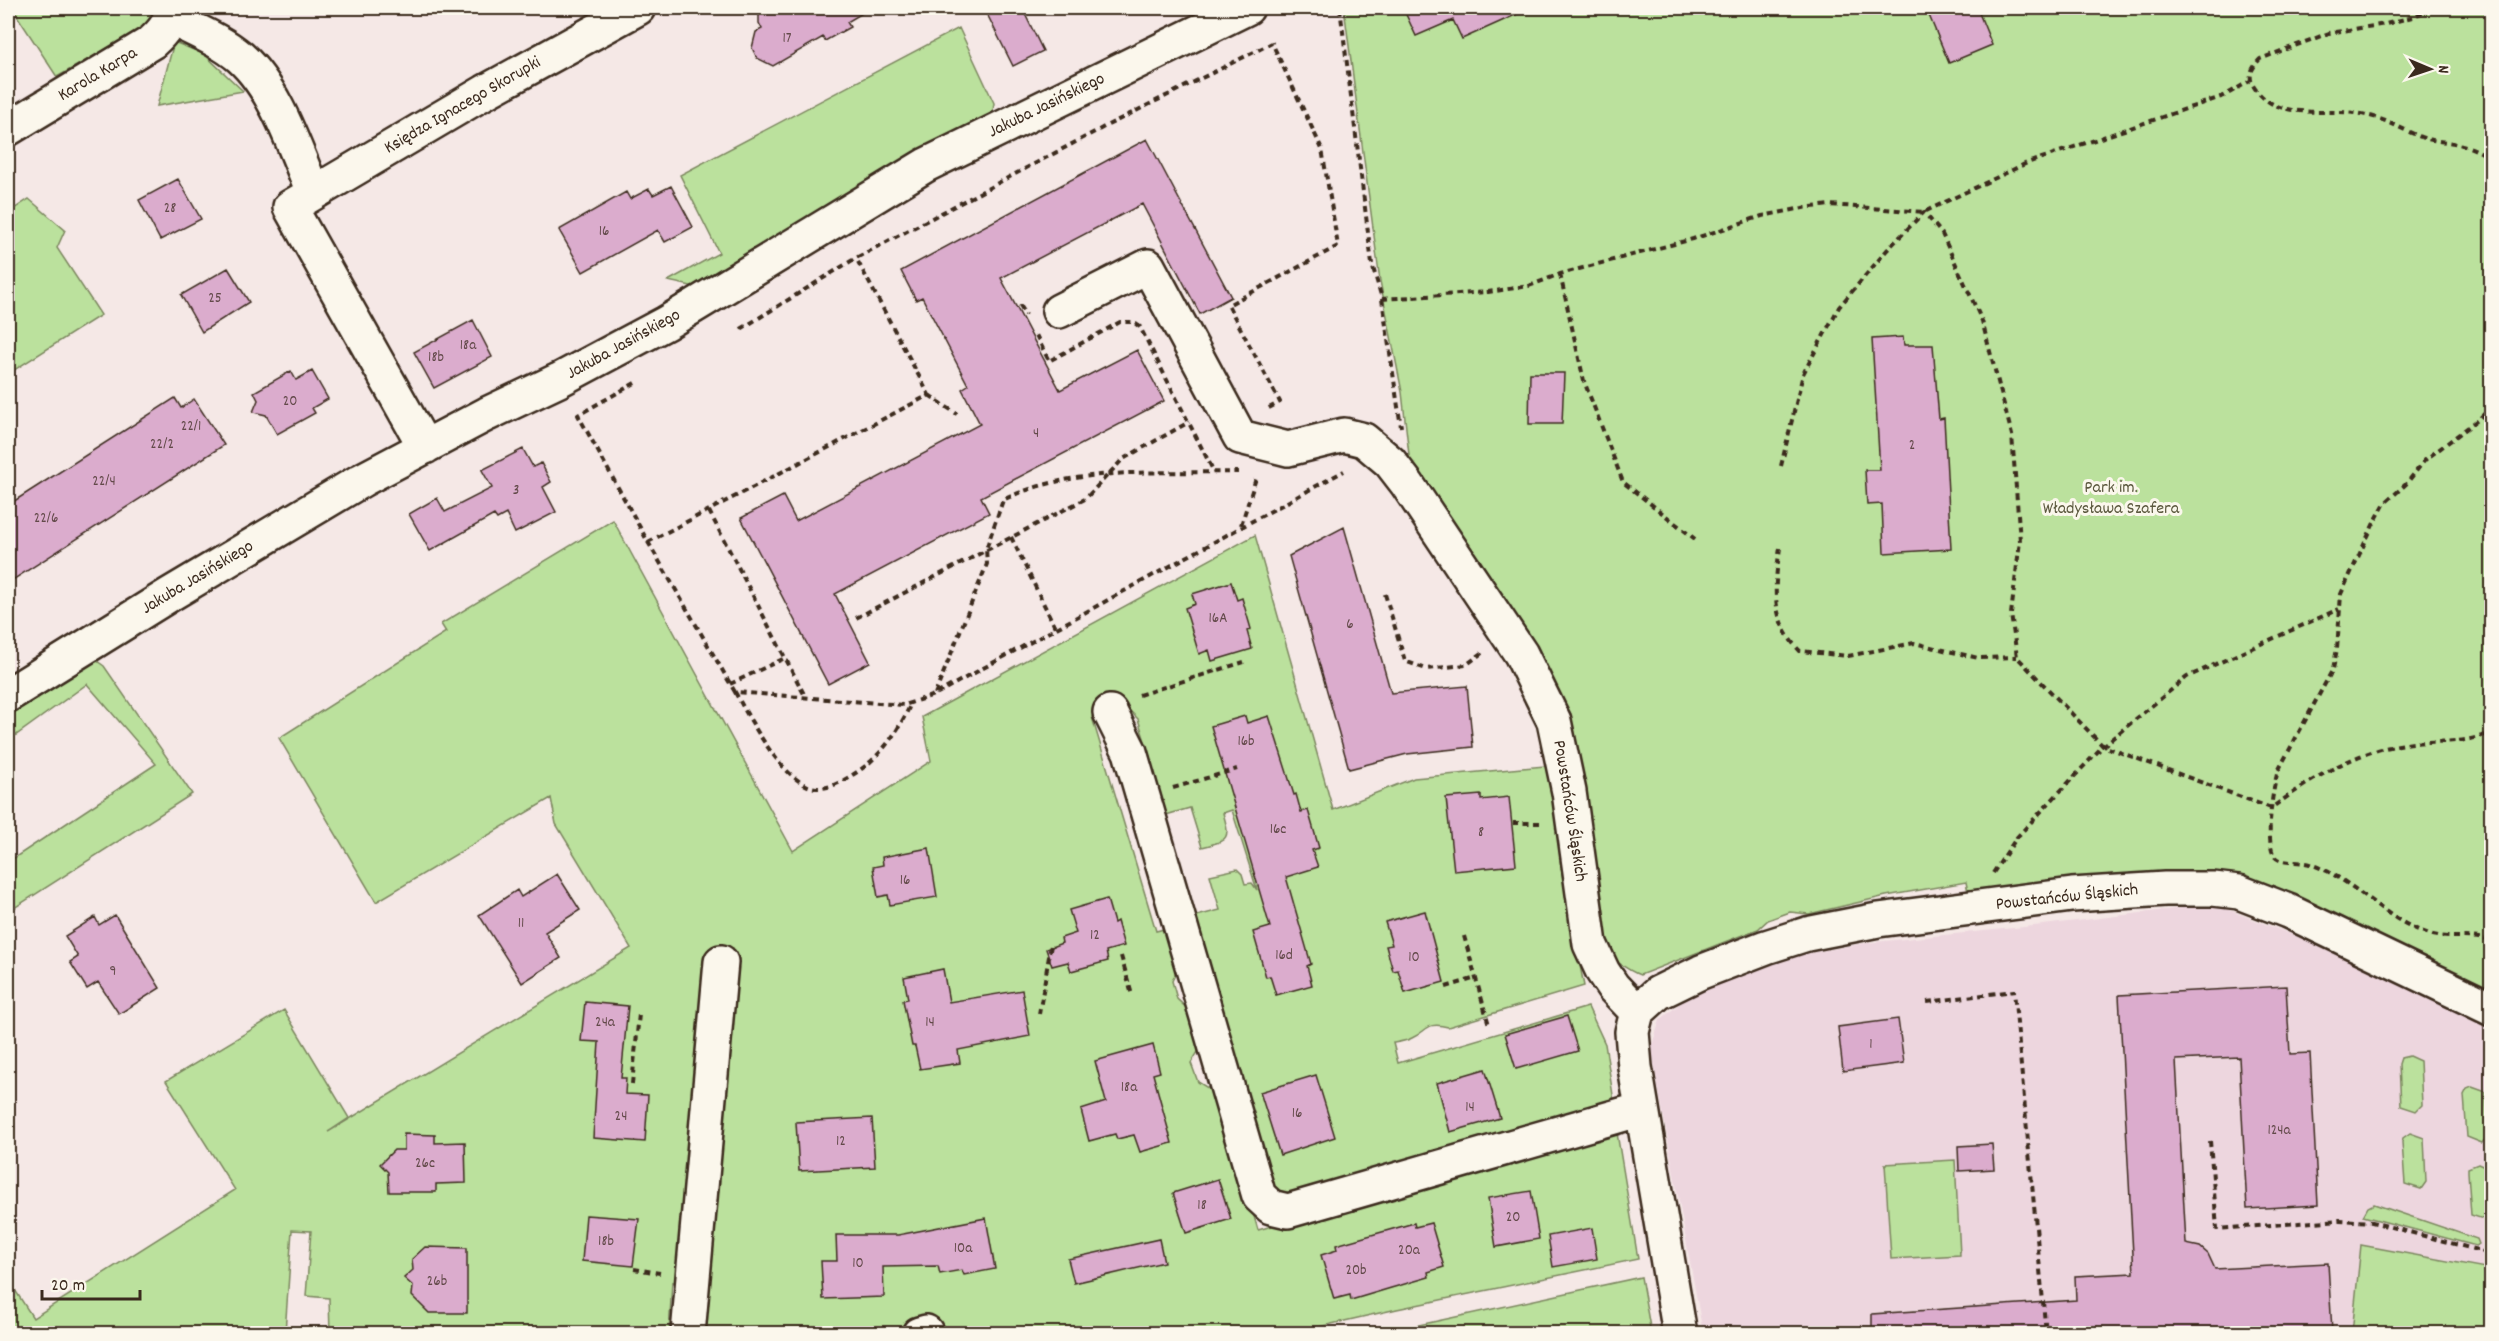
<svg xmlns="http://www.w3.org/2000/svg" width="2499" height="1341" font-family="Dekko,sans-serif">
	<rect width="100%" height="100%" fill="#f5e8e6"/>
	<filter id="ink" filterUnits="userSpaceOnUse"><feTurbulence type="fractalNoise" baseFrequency=".0167" numOctaves="2"/><feDisplacementMap in="SourceGraphic" scale="12" xChannelSelector="R" yChannelSelector="G"/><feConvolveMatrix kernelMatrix="1 2 1 2 8 2 1 2 1" color-interpolation-filters="sRGB"/></filter>
	<g filter="url(#ink)">
		<path fill="#edd6de" d="M 2214,904 L 2342,954 L 2491,1027 L 2491,1269 L 2361,1245 L 2352,1333 L 1703,1333 L 1651,1048 L 1660,1020 L 1683,1001 L 1765,961 L 1865,943 L 2043,925 Z"/>
		<path fill="#bbe19d" stroke="#7b865e" stroke-width="1.5" d="M 12,8 L 153,8 L 152,23 L 57,77 Z
			M 1344,8 L 2491,8 L 2491,996 L 2305,905 L 1968,892 L 1966,882 L 1886,896 L 1809,914 L 1790,912 L 1768,920 L 1758,929 L 1640,975 C 1625,970 1615,958 1600,952 L 1571,714 L 1411,473 L 1402,392 L 1380,281 Z
			M 959,28 L 994,103 L 992,119 L 700,288 L 668,281 L 719,253 L 680,175 Z
			M 174,42 L 204,54 L 243,91 L 157,106 Z
			M 29,199 L 65,230 L 57,248 L 101,315 L 8,374 L 8,213 Z
			M 613,520 L 793,851 L 931,761 L 922,717 L 1255,535 L 1333,810 L 1414,778 L 1545,766 L 1553,786 L 1561,868 L 1584,986 L 1448,1027 C 1426,1021 1428,1031 1412,1038 C 1407,1041 1399,1042 1393,1043 L 1398,1063 L 1588,1007 L 1605,1044 L 1615,1108 L 1288,1202 L 1263,1184 L 1214,980 L 1205,975 L 1189,918 L 1220,910 L 1210,875 L 1237,869 L 1242,874 L 1245,884 L 1252,883 L 1257,890 L 1232,810 L 1223,813 C 1231,840 1228,840 1202,847 L 1190,808 L 1159,817 L 1144,764 L 1150,757 L 1138,719 L 1126,707 L 1092,717 L 1156,931 L 1168,928 L 1180,964 L 1172,981 L 1177,999 L 1195,1016 L 1203,1044 L 1191,1063 L 1198,1082 L 1219,1095 L 1258,1230 L 1616,1127 L 1638,1259 L 1397,1309 L 1292,1333 L 927,1334 L 925,1323 L 868,1333 L 860,1333 L 854,1328 L 831,1329 L 829,1334 L 698,1333 L 733,948 L 711,951 L 689,1182 L 684,1183 L 688,1193 L 679,1282 L 672,1282 L 669,1333 L 330,1333 L 329,1298 L 306,1296 L 311,1231 L 292,1230 L 285,1333 L 8,1333 L 8,1279 L 33,1318 L 235,1190 L 166,1081 L 284,1010 L 349,1118 L 328,1132 L 631,948 L 556,824 L 551,798 L 376,902 L 279,738 L 446,632 L 441,624 Z
			M 90,656 L 104,666 L 192,794 L 8,912 L 8,862 L 156,764 L 87,684 L 8,741 L 8,709 Z
			M 2409,1056 L 2420,1061 L 2422,1105 L 2416,1111 L 2401,1106 L 2399,1064 L 2401,1058 Z
			M 2472,1087 L 2486,1092 L 2488,1136 L 2482,1143 L 2467,1137 L 2464,1095 L 2467,1089 Z
			M 2410,1133 L 2424,1138 L 2426,1182 L 2421,1189 L 2405,1184 L 2402,1142 L 2403,1138 Z
			M 1955,1160 L 1960,1255 L 1891,1259 L 1885,1164 Z
			M 2478,1164 L 2489,1169 L 2491,1214 L 2486,1220 L 2471,1215 L 2468,1172 L 2468,1168 Z
			M 2374,1204 L 2477,1239 L 2479,1244 L 2476,1246 L 2363,1216 L 2368,1207 Z
			M 2361,1245 L 2491,1269 L 2491,1333 L 2352,1333 Z
			M 1641,1277 L 1651,1333 L 1382,1333 Z"/>
		<path fill="#dbaccd" stroke="#3b2a1e" stroke-width="1.5" d="M 768,8 L 871,8 L 847,22 L 850,27 L 825,41 L 823,37 L 773,66 L 757,58 L 752,48 L 756,32 L 762,29 L 759,23 L 759,12 Z
			M 984,8 L 1022,8 L 1043,51 L 1013,66 Z
			M 1403,8 L 1531,8 L 1462,39 L 1453,20 L 1416,36 Z
			M 1926,8 L 1977,8 L 1992,45 L 1949,63 Z
			M 1147,139 L 1231,297 L 1200,314 L 1142,204 L 1001,278 L 1060,390 L 1137,350 L 1164,401 L 981,497 L 989,513 L 835,594 L 870,662 L 828,684 L 741,518 L 783,496 L 796,521 L 980,424 L 962,389 L 968,385 L 922,297 L 916,300 L 901,271 Z
			M 178,179 L 201,219 L 160,240 L 139,200 Z
			M 671,186 L 693,227 L 665,242 L 658,230 L 583,272 L 559,230 L 626,192 L 630,199 L 649,189 L 653,195 Z
			M 228,268 L 249,302 L 202,332 L 181,295 Z
			M 473,320 L 492,357 L 434,388 L 414,352 Z
			M 1903,337 L 1904,345 L 1933,345 L 1939,419 L 1944,418 L 1951,549 L 1884,553 L 1882,504 L 1867,505 L 1865,470 L 1880,470 L 1872,339 Z
			M 291,371 L 296,380 L 312,371 L 328,399 L 312,408 L 315,413 L 277,434 L 266,415 L 253,412 L 258,400 L 254,392 Z
			M 1530,373 L 1564,373 L 1562,424 L 1529,424 Z
			M 175,398 L 181,408 L 194,399 L 224,445 L 8,583 L 8,505 Z
			M 523,449 L 533,467 L 541,463 L 551,482 L 543,487 L 556,512 L 515,533 L 506,514 L 497,519 L 494,515 L 430,551 L 409,514 L 437,498 L 445,512 L 492,488 L 482,470 Z
			M 1344,527 L 1391,693 L 1467,686 L 1473,747 L 1407,754 L 1349,769 L 1289,556 Z
			M 1231,582 L 1237,600 L 1242,598 L 1251,629 L 1247,631 L 1252,649 L 1212,661 L 1209,650 L 1199,654 L 1185,608 L 1195,604 L 1192,594 Z
			M 1245,716 L 1247,723 L 1269,716 L 1294,795 L 1296,794 L 1301,812 L 1308,810 L 1319,848 L 1312,850 L 1318,867 L 1286,877 L 1311,964 L 1307,966 L 1312,985 L 1276,995 L 1270,976 L 1266,977 L 1253,932 L 1270,927 L 1211,726 Z
			M 1481,795 L 1481,800 L 1509,797 L 1516,865 L 1454,871 L 1446,798 Z
			M 929,848 L 937,897 L 890,905 L 888,895 L 878,897 L 873,867 L 883,865 L 882,857 Z
			M 557,874 L 580,910 L 545,932 L 561,958 L 522,983 L 479,915 L 517,890 L 521,897 Z
			M 1107,899 L 1114,923 L 1117,921 L 1124,946 L 1106,951 L 1108,961 L 1071,971 L 1068,962 L 1052,966 L 1046,949 L 1062,943 L 1061,938 L 1076,933 L 1069,910 Z
			M 1425,911 L 1444,982 L 1405,993 L 1398,970 L 1393,971 L 1386,946 L 1392,945 L 1385,922 Z
			M 115,915 L 160,988 L 119,1014 L 98,982 L 87,989 L 70,962 L 78,957 L 65,936 L 95,917 L 99,925 Z
			M 943,969 L 949,1002 L 1022,990 L 1030,1036 L 958,1050 L 960,1063 L 920,1069 L 915,1046 L 912,1046 L 903,1000 L 908,999 L 904,977 Z
			M 2286,986 L 2290,1054 L 2310,1053 L 2318,1205 L 2247,1209 L 2239,1057 L 2176,1060 L 2186,1244 L 2200,1247 L 2208,1254 L 2215,1269 L 2328,1263 L 2332,1332 L 1872,1334 L 1872,1314 L 2076,1300 L 2075,1276 L 2134,1273 L 2119,995 Z
			M 585,1002 L 628,1006 L 621,1078 L 626,1078 L 625,1094 L 648,1095 L 645,1142 L 593,1138 L 599,1042 L 581,1041 Z
			M 1567,1016 L 1578,1051 L 1516,1069 L 1505,1034 Z
			M 1898,1019 L 1904,1063 L 1843,1071 L 1838,1027 Z
			M 1153,1045 L 1160,1072 L 1153,1074 L 1172,1143 L 1140,1152 L 1134,1135 L 1117,1139 L 1115,1134 L 1089,1141 L 1081,1110 L 1106,1102 L 1095,1061 Z
			M 1485,1069 L 1500,1118 L 1450,1132 L 1437,1083 Z
			M 1316,1075 L 1335,1137 L 1280,1155 L 1260,1092 Z
			M 872,1118 L 875,1167 L 799,1171 L 796,1122 Z
			M 404,1134 L 435,1135 L 435,1143 L 465,1142 L 466,1183 L 436,1184 L 436,1192 L 389,1192 L 388,1172 L 380,1164 L 394,1150 L 404,1150 Z
			M 1992,1144 L 1994,1169 L 1959,1171 L 1958,1146 Z
			M 1218,1179 L 1231,1219 L 1186,1233 L 1173,1193 Z
			M 1531,1191 L 1539,1239 L 1496,1247 L 1488,1198 Z
			M 586,1215 L 639,1219 L 633,1266 L 582,1261 Z
			M 986,1218 L 995,1269 L 964,1275 L 962,1270 L 940,1274 L 938,1266 L 883,1267 L 884,1297 L 823,1299 L 821,1261 L 837,1261 L 836,1235 L 898,1235 Z
			M 1414,1223 L 1415,1227 L 1431,1223 L 1444,1267 L 1428,1272 L 1429,1277 L 1391,1288 L 1351,1300 L 1350,1295 L 1334,1299 L 1321,1255 L 1337,1250 L 1336,1245 Z
			M 1592,1228 L 1597,1259 L 1553,1267 L 1548,1236 Z
			M 1159,1239 L 1164,1262 L 1074,1283 L 1068,1259 Z
			M 425,1247 L 467,1248 L 467,1313 L 429,1313 L 412,1296 L 413,1286 L 404,1278 L 413,1270 L 412,1259 Z"/>
		<g fill="none" stroke-linecap="round" stroke-linejoin="round">
			<defs>
				<path id="minor" d="M 171,18 C 194,30 220,40 240,57 C 276,89 295,149 313,192
					M 8,129 L 152,42 C 163,32 171,23 171,8
					M 1059,311 L 1148,266 L 1240,437 L 1288,449 L 1344,435 L 1364,440 L 1390,462 L 1407,484 L 1521,654 L 1554,721 L 1569,792 L 1590,944 L 1603,972 L 1613,987 L 1637,1012
					M 425,447 L 290,207 L 485,92 L 638,8
					M 8,695 L 169,595 L 362,480 L 487,414 L 559,380 L 666,323 L 926,165 L 1247,8
					M 1110,712 L 1130,752 L 1259,1196 L 1271,1207 L 1288,1211 L 1642,1109
					M 688,1334 L 721,962
					M 919,1334 L 926,1332
					M 1680,1334 L 1635,1067 L 1632,1032 L 1637,1012 L 1658,993 L 1701,972 L 1766,947 L 1807,934 L 1878,920 L 2072,895 L 2165,889 L 2213,889 L 2239,892 L 2288,911 L 2492,1009"/>
			</defs>
			<use href="#minor" stroke="#3b2a1e" stroke-width="38"/>
			<path stroke="#3b2a1e" stroke-width="4" stroke-dasharray="6 4.5" stroke-linecap="butt" d="M 1340,8 L 1372,264 L 1382,299 L 1401,427
				M 2432,8 L 2412,17 L 2386,24 L 2329,33 L 2260,59 C 2252,68 2247,76 2254,87 C 2278,124 2330,106 2366,115 C 2386,119 2403,130 2421,137 C 2434,142 2449,141 2462,145 C 2472,147 2482,153 2492,158
				M 1560,274 L 1584,381 L 1623,482 L 1695,539
				M 1382,299 L 1488,292 L 1529,286 L 1560,274 L 1693,239 L 1762,216 L 1803,208 L 1830,205 L 1924,212 L 2027,163 L 2224,96 L 2250,81
				M 1020,305 L 1026,315
				M 741,329 L 856,258 L 1106,126 L 1272,43 L 1322,149 L 1338,246 L 1228,305 L 1280,402 L 1267,409
				M 1036,335 L 1049,361 L 1120,322 L 1133,322 L 1140,327 L 1214,472
				M 635,383 L 578,415 L 648,542 L 735,692 L 904,705 L 934,695 L 1344,471
				M 929,395 L 957,414
				M 2492,406 L 2479,419 L 2425,460 L 2406,484 L 2385,503 L 2373,525 L 2341,594 L 2337,649 L 2333,669 L 2278,771 C 2273,786 2264,843 2275,857 C 2281,864 2296,861 2305,863 C 2312,864 2320,868 2327,871 C 2363,890 2392,924 2433,935 C 2453,940 2472,933 2492,942
				M 1781,466 L 1803,374 L 1839,307 L 1887,250 L 1924,212 L 1942,234 L 1982,321 L 2012,435 L 2020,541 L 2011,614 L 2017,657 L 2103,746 L 2271,808 C 2314,778 2354,751 2406,744 C 2437,739 2461,746 2492,732
				M 709,511 L 805,696
				M 1241,525 L 1257,475
				M 1011,537 L 1055,627
				M 648,542 L 929,395 L 856,258
				M 1780,548 C 1774,587 1770,621 1800,651 L 1848,656 L 1914,643 L 1978,658 L 2017,657
				M 1385,594 L 1405,661 L 1426,669 L 1466,665 L 1482,653
				M 856,618 L 1085,499 L 1123,459 L 1189,422
				M 730,684 L 785,658
				M 735,692 C 749,718 784,785 816,788 C 830,789 843,781 854,774 C 880,758 899,731 911,703
				M 935,694 L 987,564 L 986,549 L 1003,500 C 1075,465 1160,474 1238,472
				M 1139,695 L 1244,662
				M 1173,788 L 1237,769
				M 1513,823 L 1540,823
				M 1993,873 L 2017,837 L 2103,746 L 2187,677 L 2339,609
				M 1464,936 L 1489,1025
				M 1121,956 L 1132,995
				M 1446,987 L 1476,978
				M 1927,1002 L 2014,991 L 2046,1334
				M 1039,1014 L 1051,945
				M 632,1084 L 639,1014
				M 2210,1141 L 2217,1229 L 2340,1220 L 2372,1222 L 2492,1254
				M 634,1269 L 660,1273"/>
			<use href="#minor" stroke="#fbf7ec" stroke-width="33"/>
		</g>
	</g>
	<g text-anchor="middle" dominant-baseline="central" stroke-width="6" stroke-linejoin="round" paint-order="stroke">
		<g font-size="15" fill="#634a4a">
			<text x="787" y="39">17</text>
			<text x="170" y="209">28</text>
			<text x="604" y="232">16</text>
			<text x="215" y="299">25</text>
			<text x="468" y="346">18a</text>
			<text x="436" y="358">18b</text>
			<text x="290" y="402">20</text>
			<text x="191" y="427">22/1</text>
			<text x="1036" y="434">4</text>
			<text x="162" y="445">22/2</text>
			<text x="1912" y="446">2</text>
			<text x="104" y="482">22/4</text>
			<text x="516" y="491">3</text>
			<text x="46" y="519">22/6</text>
			<text x="1218" y="619">16A</text>
			<text x="1350" y="625">6</text>
			<text x="1246" y="742">16b</text>
			<text x="1278" y="830">16c</text>
			<text x="1481" y="833">8</text>
			<text x="905" y="881">16</text>
			<text x="521" y="924">11</text>
			<text x="1095" y="936">12</text>
			<text x="1284" y="956">16d</text>
			<text x="1414" y="958">10</text>
			<text x="113" y="972">9</text>
			<text x="605" y="1023">24a</text>
			<text x="930" y="1023">14</text>
			<text x="1871" y="1045">1</text>
			<text x="1129" y="1088">18a</text>
			<text x="1470" y="1108">14</text>
			<text x="1297" y="1114">16</text>
			<text x="621" y="1117">24</text>
			<text x="2279" y="1131">124a</text>
			<text x="841" y="1142">12</text>
			<text x="425" y="1164">26c</text>
			<text x="1202" y="1206">18</text>
			<text x="1513" y="1218">20</text>
			<text x="606" y="1242">18b</text>
			<text x="963" y="1249">10a</text>
			<text x="1409" y="1251">20a</text>
			<text x="858" y="1264">10</text>
			<text x="1356" y="1271">20b</text>
			<text x="437" y="1282">26b</text>
		</g>
		<g font-size="18" fill="#3b2a1e" stroke="#fbf7ec">
			<text transform="translate(98 75) rotate(-31)">Karola Karpa</text>
			<text transform="translate(463 106) rotate(-30)">Księdza Ignacego Skorupki</text>
			<text transform="translate(1047 106) rotate(-26)">Jakuba Jasińskiego</text>
			<text transform="translate(624 345) rotate(-29)">Jakuba Jasińskiego</text>
			<text transform="translate(198 578) rotate(-31)">Jakuba Jasińskiego</text>
			<text transform="translate(1569 811) rotate(81)">Powstańców Śląskich</text>
			<text transform="translate(2067 898) rotate(-6)">Powstańców Śląskich</text>
		</g>
		<g font-size="18" fill="#5b583e" stroke="#fbf7ec">
			<text x="2111" y="488">Park im.<tspan x="2111" dy="21">Władysława Szafera</tspan></text>
		</g>
	</g>
	<rect width="2499" height="1341" fill="none" stroke="#fbf7ec" stroke-width="30"/>
	<rect x="15" y="15" width="2469" height="1311" fill="none" stroke="#3b2a1e" stroke-width="2" filter="url(#ink)"/>
	<g transform="translate(2430 69) rotate(92)" stroke="#fbf7ec" stroke-width="4.5" paint-order="stroke">
	<path d="M0-4.5L10 22L0 15L-10 22Z" fill="#3b2a1e"/>
	<text y="-9" font-size="16" font-weight="bold" text-anchor="middle" fill="#3b2a1e">N</text>
	</g>
	<path d="M42 1290v9h98v-9" fill="none" stroke="#3b2a1e" stroke-width="3"/>
	<text x="51" y="1290" font-size="18" fill="#3b2a1e" stroke="#fbf7ec" stroke-width="4.5" paint-order="stroke">20 m</text>
</svg>
